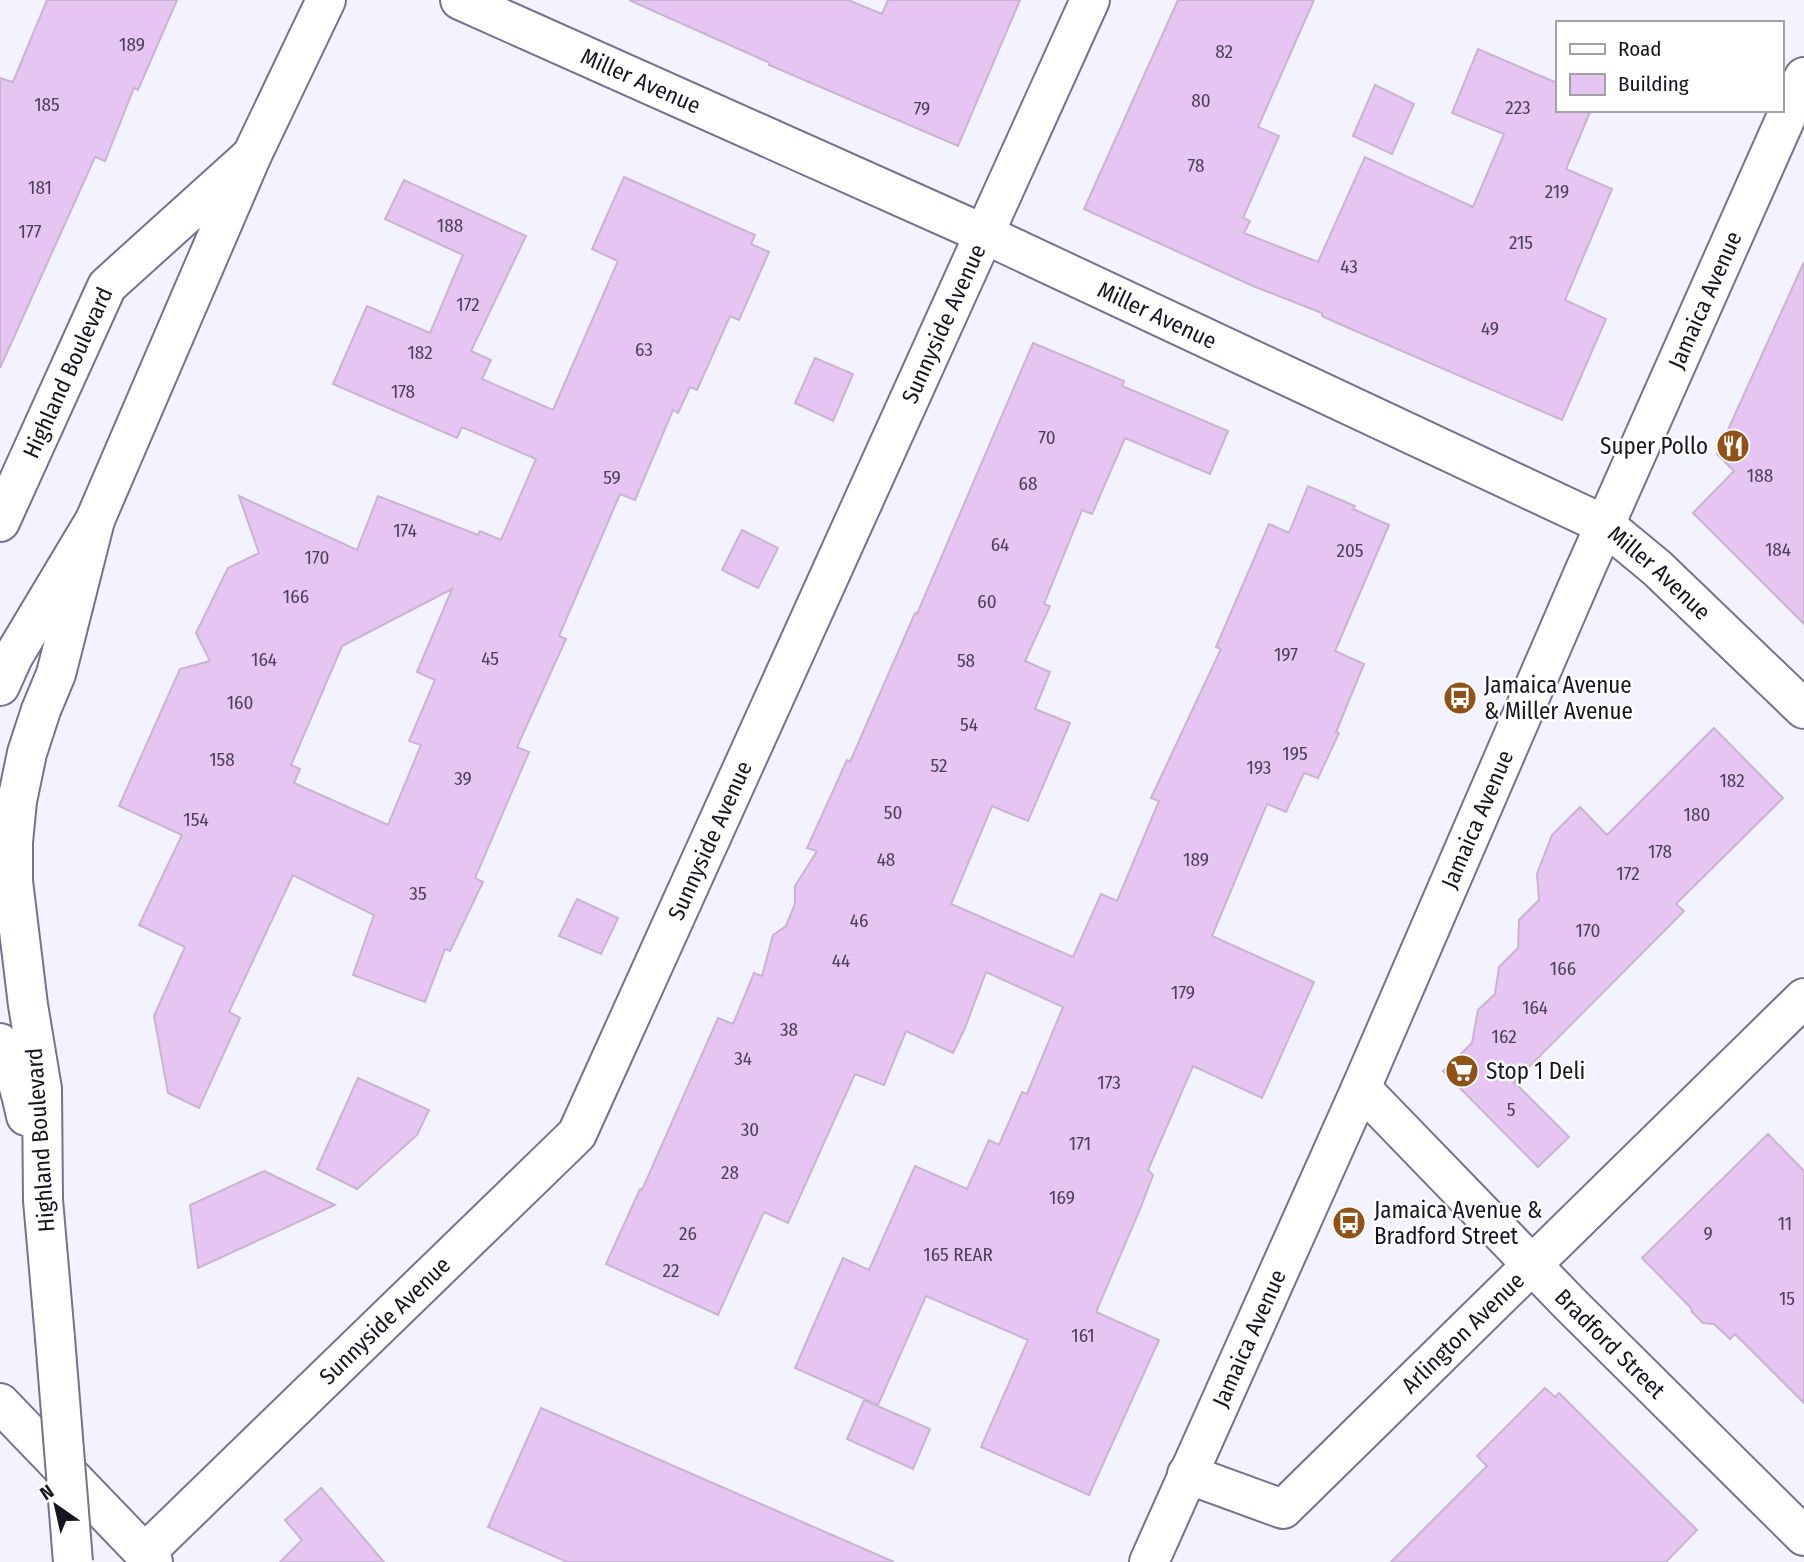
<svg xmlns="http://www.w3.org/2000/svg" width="1804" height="1562" font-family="'Fira Sans Condensed',sans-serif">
	<rect width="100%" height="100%" fill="#f3f2ff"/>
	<path fill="#e7c5f3" stroke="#c8b4d0" stroke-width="2" fill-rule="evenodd" d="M 47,0 L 177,0 L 138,90 L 134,88 L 105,161 L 95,157 L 0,368 L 0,78 L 13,82 Z
		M 629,0 L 848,0 L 882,14 L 888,0 L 1020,0 L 958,146 L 769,65 L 770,63 Z
		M 1178,0 L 1314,0 L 1258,127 L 1279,136 L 1243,218 L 1250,221 L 1244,233 L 1318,262 L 1365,157 L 1473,207 L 1504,134 L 1452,113 L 1478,49 L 1557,83 L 1557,110 L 1591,110 L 1566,169 L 1612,189 L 1565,300 L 1606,319 L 1562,420 L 1344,326 L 1322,316 L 1322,313 L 1253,286 L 1084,209 Z
		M 1375,85 L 1414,104 L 1392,154 L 1353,136 Z
		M 624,177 L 755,235 L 751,244 L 769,252 L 739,320 L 730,316 L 697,390 L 690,387 L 678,413 L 673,410 L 635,500 L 620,494 L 559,636 L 566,639 L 517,747 L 529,752 L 475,878 L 483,882 L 450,951 L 445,949 L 425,1002 L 353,975 L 374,915 L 293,875 L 229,1012 L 240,1018 L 199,1108 L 168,1093 L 154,1016 L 185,947 L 139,925 L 182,835 L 119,806 L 180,669 L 210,661 L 196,633 L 228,568 L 259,553 L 239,496 L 357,550 L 378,496 L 478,535 L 480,531 L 501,540 L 536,459 L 462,427 L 457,438 L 333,384 L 367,306 L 430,333 L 463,255 L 385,219 L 404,180 L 526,236 L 471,351 L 491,360 L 482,379 L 553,410 L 618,261 L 592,249 ZM 452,589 L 417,672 L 435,680 L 409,741 L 421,745 L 388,825 L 294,783 L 300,769 L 291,765 L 342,646 Z
		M 1804,262 L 1804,624 L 1693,513 L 1734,471 L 1717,454 Z
		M 1033,343 L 1124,381 L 1122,386 L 1228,431 L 1210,474 L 1125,438 L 1092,514 L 1082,510 L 1044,604 L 1050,606 L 1025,661 L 1050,672 L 1035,709 L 1070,723 L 1028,821 L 992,806 L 951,904 L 1073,957 L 1101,894 L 1117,901 L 1159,801 L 1151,798 L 1221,649 L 1216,647 L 1269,524 L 1289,533 L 1308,486 L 1355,506 L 1353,509 L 1389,525 L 1335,651 L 1364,664 L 1336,732 L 1339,733 L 1318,778 L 1304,773 L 1286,812 L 1267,804 L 1212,936 L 1314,982 L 1262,1098 L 1193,1066 L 1148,1170 L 1153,1175 L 1141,1207 L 1096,1312 L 1159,1340 L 1089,1495 L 981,1447 L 1028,1340 L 926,1296 L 878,1405 L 795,1368 L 843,1258 L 869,1270 L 915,1166 L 967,1189 L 989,1140 L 999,1145 L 1022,1092 L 1027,1094 L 1063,1007 L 986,972 L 965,1028 L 953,1053 L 906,1031 L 884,1085 L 855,1074 L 788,1223 L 764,1212 L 718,1315 L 606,1264 L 640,1189 L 642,1190 L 718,1018 L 733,1024 L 754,973 L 762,976 L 773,935 L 786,926 L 795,904 L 795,886 L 817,851 L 807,848 L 847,760 L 850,762 L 915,613 L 917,614 Z
		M 815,358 L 853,374 L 833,421 L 795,403 Z
		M 742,530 L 778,548 L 758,588 L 722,570 Z
		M 1714,728 L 1783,798 L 1676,904 L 1684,911 L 1514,1082 L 1569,1137 L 1538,1167 L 1443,1071 L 1472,1043 L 1478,1010 L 1495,994 L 1499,967 L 1518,948 L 1519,920 L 1539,900 L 1537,874 L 1552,835 L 1580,807 L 1607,835 Z
		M 577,899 L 618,918 L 601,954 L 559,936 Z
		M 358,1078 L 429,1110 L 417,1135 L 357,1189 L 317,1169 Z
		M 1768,1134 L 1804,1171 L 1804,1403 L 1735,1334 L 1730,1339 L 1714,1324 L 1703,1323 L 1692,1312 L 1691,1308 L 1642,1258 Z
		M 264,1171 L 335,1205 L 198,1268 L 190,1205 Z
		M 1545,1388 L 1555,1397 L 1559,1393 L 1697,1530 L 1666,1562 L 1391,1562 L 1487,1466 L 1477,1456 Z
		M 864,1400 L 930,1429 L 913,1469 L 847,1439 Z
		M 541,1408 L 894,1562 L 567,1562 L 488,1527 Z
		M 321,1488 L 384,1562 L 280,1562 L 302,1540 L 285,1520 Z"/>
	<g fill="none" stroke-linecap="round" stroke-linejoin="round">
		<defs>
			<g id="minor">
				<path id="s1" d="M 460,0 L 984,234 L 1605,525 L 1657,568 L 1804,709"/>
				<path id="s2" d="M 0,522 L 107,286 L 252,155"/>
				<path id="s3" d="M 1361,1088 L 1570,1304 L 1804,1536"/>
				<path d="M 0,1403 L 153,1562"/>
				<path id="s4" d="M 1187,1474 L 1283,1509 L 1804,998"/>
				<path id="s5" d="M 145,1553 L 577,1134 L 1090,0"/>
			</g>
			<g id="secondary">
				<path d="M 0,686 L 13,657 L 95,520 L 252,155 L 326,0"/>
				<path d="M 0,1043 C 14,1065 21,1091 26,1116"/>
				<path d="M 55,1338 L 43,1200 L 42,1089 L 28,1005 L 13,881 L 13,842 L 17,801 L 27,753 L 41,710 L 56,674 L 95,520"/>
				<path id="s6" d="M 1149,1562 L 1361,1088 L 1584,572 L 1804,77"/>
			</g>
		</defs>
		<use href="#minor" stroke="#75718f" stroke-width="42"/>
		<use href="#secondary" stroke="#75718f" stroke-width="42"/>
		<use href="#minor" stroke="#fff" stroke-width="38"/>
		<use href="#secondary" stroke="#fff" stroke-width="38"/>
		<defs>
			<path id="secondary-bridge" d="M 55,1338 L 73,1562"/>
		</defs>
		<use href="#secondary-bridge" stroke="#75718f" stroke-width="42" stroke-linecap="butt"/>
		<use href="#secondary-bridge" stroke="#fff" stroke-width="38"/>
	</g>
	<defs>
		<symbol id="restaurant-disc" viewBox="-11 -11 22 22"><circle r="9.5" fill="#905216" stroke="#fff"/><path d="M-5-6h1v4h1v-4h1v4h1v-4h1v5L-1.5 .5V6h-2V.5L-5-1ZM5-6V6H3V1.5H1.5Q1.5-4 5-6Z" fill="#fff"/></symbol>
		<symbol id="bus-disc" viewBox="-11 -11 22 22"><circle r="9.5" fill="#905216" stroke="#fff"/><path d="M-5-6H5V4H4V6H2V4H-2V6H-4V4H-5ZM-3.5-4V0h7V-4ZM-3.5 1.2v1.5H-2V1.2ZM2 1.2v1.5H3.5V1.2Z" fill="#fff"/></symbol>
		<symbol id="supermarket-disc" viewBox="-11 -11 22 22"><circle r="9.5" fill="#905216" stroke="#fff"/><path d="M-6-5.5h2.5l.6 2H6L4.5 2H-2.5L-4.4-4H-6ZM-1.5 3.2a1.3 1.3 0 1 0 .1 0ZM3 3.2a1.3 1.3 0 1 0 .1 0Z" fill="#fff"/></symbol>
	</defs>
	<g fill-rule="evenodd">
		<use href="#restaurant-disc" x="1714" y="427" width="38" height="38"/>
		<use href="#bus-disc" x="1441" y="679" width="38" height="38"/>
		<use href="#supermarket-disc" x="1443" y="1052" width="38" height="38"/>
		<use href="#bus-disc" x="1330" y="1204" width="38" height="38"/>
	</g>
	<g text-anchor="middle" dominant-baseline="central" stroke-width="5" stroke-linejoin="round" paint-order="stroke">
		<g font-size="19" fill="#4b4156">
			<text x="132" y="44">189</text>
			<text x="1224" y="51">82</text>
			<text x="1201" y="100">80</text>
			<text x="47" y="104">185</text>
			<text x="1518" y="107">223</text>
			<text x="922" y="108">79</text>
			<text x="1196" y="165">78</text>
			<text x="40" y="187">181</text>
			<text x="1557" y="191">219</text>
			<text x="450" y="225">188</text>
			<text x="30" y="231">177</text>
			<text x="1521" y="242">215</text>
			<text x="1349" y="266">43</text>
			<text x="468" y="304">172</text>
			<text x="1490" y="328">49</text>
			<text x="644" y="349">63</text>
			<text x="420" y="352">182</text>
			<text x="403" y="391">178</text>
			<text x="1047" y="437">70</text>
			<text x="1760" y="475">188</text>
			<text x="612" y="477">59</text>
			<text x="1028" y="483">68</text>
			<text x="405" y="530">174</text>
			<text x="1000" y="544">64</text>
			<text x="1778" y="549">184</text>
			<text x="1350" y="550">205</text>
			<text x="317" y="557">170</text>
			<text x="296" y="596">166</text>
			<text x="987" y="601">60</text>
			<text x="1286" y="654">197</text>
			<text x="490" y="658">45</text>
			<text x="264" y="659">164</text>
			<text x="966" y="660">58</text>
			<text x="240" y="702">160</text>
			<text x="969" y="724">54</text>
			<text x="1295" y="753">195</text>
			<text x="222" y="759">158</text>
			<text x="939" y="765">52</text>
			<text x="1259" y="767">193</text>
			<text x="463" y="778">39</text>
			<text x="1732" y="780">182</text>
			<text x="893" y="812">50</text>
			<text x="1697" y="814">180</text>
			<text x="196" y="819">154</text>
			<text x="1660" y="851">178</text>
			<text x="886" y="859">48</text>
			<text x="1196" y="859">189</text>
			<text x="1628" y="873">172</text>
			<text x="418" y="893">35</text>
			<text x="859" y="920">46</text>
			<text x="1588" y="930">170</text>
			<text x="841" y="960">44</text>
			<text x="1563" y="968">166</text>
			<text x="1183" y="992">179</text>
			<text x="1535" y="1007">164</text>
			<text x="789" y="1029">38</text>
			<text x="1504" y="1036">162</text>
			<text x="743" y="1058">34</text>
			<text x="1109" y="1082">173</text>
			<text x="1511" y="1109">5</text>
			<text x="750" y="1129">30</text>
			<text x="1080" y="1143">171</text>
			<text x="730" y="1172">28</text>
			<text x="1062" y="1197">169</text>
			<text x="1785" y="1223">11</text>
			<text x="688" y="1233">26</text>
			<text x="1708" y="1233">9</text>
			<text x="958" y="1254">165 REAR</text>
			<text x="671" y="1270">22</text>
			<text x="1787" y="1298">15</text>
			<text x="1083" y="1335">161</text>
		</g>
		<g font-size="23" fill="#171521" stroke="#fff">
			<text stroke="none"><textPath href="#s1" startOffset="198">Miller Avenue</textPath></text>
			<text stroke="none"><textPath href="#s6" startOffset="1379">Jamaica Avenue</textPath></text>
			<text stroke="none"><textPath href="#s1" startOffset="765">Miller Avenue</textPath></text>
			<text stroke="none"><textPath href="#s5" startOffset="1491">Sunnyside Avenue</textPath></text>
			<text stroke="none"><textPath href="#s2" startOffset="164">Highland Boulevard</textPath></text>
			<text stroke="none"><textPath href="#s1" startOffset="1332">Miller Avenue</textPath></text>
			<text stroke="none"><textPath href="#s6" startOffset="812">Jamaica Avenue</textPath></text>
			<text stroke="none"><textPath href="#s5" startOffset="924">Sunnyside Avenue</textPath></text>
			<text transform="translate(40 1140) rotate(-94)">Highland Boulevard</text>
			<text stroke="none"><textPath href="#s5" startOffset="334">Sunnyside Avenue</textPath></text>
			<text stroke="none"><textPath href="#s4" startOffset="354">Arlington Avenue</textPath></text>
			<text stroke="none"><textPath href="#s6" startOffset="245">Jamaica Avenue</textPath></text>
			<text stroke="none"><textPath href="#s3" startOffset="357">Bradford Street</textPath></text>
		</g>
		<g font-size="23" fill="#171521" stroke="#fff" text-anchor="start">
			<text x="1708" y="446" text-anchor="end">Super Pollo</text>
			<text x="1484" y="685">Jamaica Avenue<tspan x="1484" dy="26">&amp; Miller Avenue</tspan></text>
			<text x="1486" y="1071">Stop 1 Deli</text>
			<text x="1374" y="1210">Jamaica Avenue &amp;<tspan x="1374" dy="26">Bradford Street</tspan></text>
		</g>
	</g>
	<rect x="1556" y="21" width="228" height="91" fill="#ffffff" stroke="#a2a1a6" stroke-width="2"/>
	<rect x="1570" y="44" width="35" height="10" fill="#ffffff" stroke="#a2a1a6" stroke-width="2"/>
	<text x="1618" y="56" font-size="21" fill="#171521">Road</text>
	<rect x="1570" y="74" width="35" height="21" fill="#e7c5f3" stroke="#a2a1a6" stroke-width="2"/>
	<text x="1618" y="91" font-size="21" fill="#171521">Building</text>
	<g transform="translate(56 1506) rotate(326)" stroke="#ffffff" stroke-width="5" paint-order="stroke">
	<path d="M0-5L12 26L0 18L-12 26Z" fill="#171521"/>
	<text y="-10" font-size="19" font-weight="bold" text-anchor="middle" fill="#171521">N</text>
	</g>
</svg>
